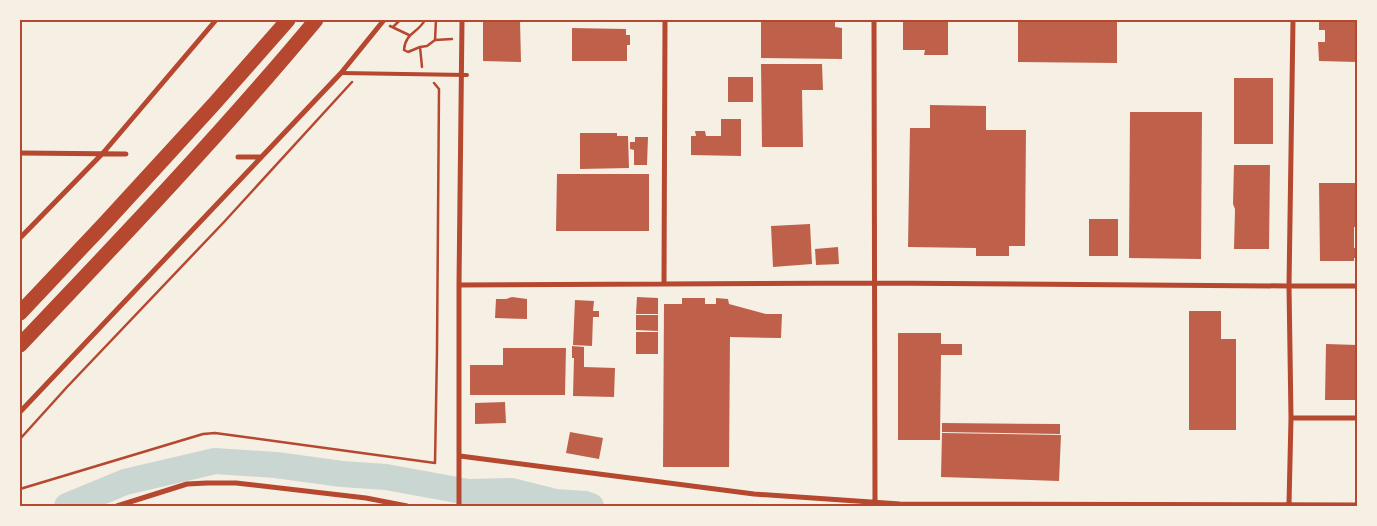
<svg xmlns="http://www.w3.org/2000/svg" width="1377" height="526" font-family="'Exo 2',sans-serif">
	<rect width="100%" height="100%" fill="#f6efe4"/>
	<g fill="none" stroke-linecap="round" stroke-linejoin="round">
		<path stroke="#c9d6d2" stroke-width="26" d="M 67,506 L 125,482 L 215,461 L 276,465 L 342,474 L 386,477 L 468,492 L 512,491 L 556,502 L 585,504 L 591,506"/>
	</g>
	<path fill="#bf614a" d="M 483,20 L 520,20 L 521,62 L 483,61 Z
		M 761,20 L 835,21 L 835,27 L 842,28 L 842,59 L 761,58 Z
		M 903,20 L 948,20 L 948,55 L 924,55 L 925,50 L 903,50 Z
		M 1018,20 L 1117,20 L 1117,63 L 1018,62 Z
		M 1319,20 L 1357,20 L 1357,62 L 1319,61 L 1318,42 L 1325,42 L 1325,30 L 1319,30 Z
		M 572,28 L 626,29 L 626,35 L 630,35 L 630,45 L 627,45 L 627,61 L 572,61 Z
		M 761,64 L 822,64 L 823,90 L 802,90 L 803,147 L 762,147 Z
		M 728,77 L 753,77 L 753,102 L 728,102 Z
		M 1234,78 L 1273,78 L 1273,144 L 1234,144 Z
		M 930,105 L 986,106 L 986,130 L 1026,130 L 1025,246 L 1009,246 L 1009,256 L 976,256 L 976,248 L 908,247 L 910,128 L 930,128 Z
		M 1130,112 L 1202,112 L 1201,259 L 1129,258 Z
		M 1355,116 L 1357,116 L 1357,144 L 1355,144 Z
		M 721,119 L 741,119 L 741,156 L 691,155 L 691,136 L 696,136 L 695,131 L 705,131 L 706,136 L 721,136 Z
		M 580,133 L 617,133 L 617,136 L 628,136 L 629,168 L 580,169 Z
		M 635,137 L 648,137 L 647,165 L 634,165 L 634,150 L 630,149 L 630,142 L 635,142 Z
		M 1234,165 L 1270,165 L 1269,249 L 1234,249 L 1235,209 L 1233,204 Z
		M 557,174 L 649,174 L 649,231 L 556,231 Z
		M 1319,183 L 1357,183 L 1357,227 L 1354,227 L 1354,248 L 1357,248 L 1357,258 L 1354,258 L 1354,261 L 1320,261 Z
		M 1089,219 L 1118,219 L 1118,256 L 1089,256 Z
		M 810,224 L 812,264 L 773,267 L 771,226 Z
		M 838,247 L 839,264 L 816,265 L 815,249 Z
		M 512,297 L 527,299 L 527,319 L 495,318 L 496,299 L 506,299 Z
		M 637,297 L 658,298 L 658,314 L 636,314 Z
		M 682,298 L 705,298 L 705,304 L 716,304 L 716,298 L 728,299 L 729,304 L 766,314 L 782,314 L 781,338 L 730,337 L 729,467 L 663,467 L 664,304 L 682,304 Z
		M 575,300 L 594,301 L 593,311 L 599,311 L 599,317 L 593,317 L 592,346 L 573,345 Z
		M 1189,311 L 1221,311 L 1221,339 L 1236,339 L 1236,430 L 1189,430 Z
		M 636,315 L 658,315 L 658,331 L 636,330 Z
		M 636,332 L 658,332 L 658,354 L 636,354 Z
		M 898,333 L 941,333 L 941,344 L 962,344 L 962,355 L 941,355 L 940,440 L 898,440 Z
		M 1326,344 L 1357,345 L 1357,400 L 1325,400 Z
		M 572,346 L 584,347 L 584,367 L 615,368 L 614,397 L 573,396 L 574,358 L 572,358 Z
		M 503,348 L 566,348 L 565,395 L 470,395 L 470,365 L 503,365 Z
		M 505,402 L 506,423 L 475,424 L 475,403 Z
		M 942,423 L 1060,424 L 1060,434 L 942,432 Z
		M 570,432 L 603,438 L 599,459 L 566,453 Z
		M 942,433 L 1061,435 L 1059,481 L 941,477 Z"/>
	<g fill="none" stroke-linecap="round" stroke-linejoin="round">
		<path stroke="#b5482f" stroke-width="2.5" d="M 390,26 L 409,35
			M 393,27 L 400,20
			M 435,40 L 452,39
			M 420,47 L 427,46 L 435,40 L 436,20
			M 422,67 L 420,47 L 408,52 L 404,50 C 405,33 418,33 425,20
			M 20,439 L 67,387 L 224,222 L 352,82
			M 20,489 L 203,434 L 215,433 L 435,463 L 437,351 L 439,89 L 434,83"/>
		<path stroke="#b5482f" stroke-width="4" d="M 341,73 L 467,75"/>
		<path stroke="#b5482f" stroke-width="5" d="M 874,20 L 875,503
			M 20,153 L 126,154
			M 238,157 L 261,157
			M 20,238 L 103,153 L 216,20
			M 664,283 L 665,20
			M 459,285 L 875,283 L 1289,286 L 1357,286
			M 20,412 L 341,73 L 384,20
			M 1291,418 L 1357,418
			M 460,456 L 754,494 L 900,504 L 1357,505
			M 1289,504 L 1291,418 L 1289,286 L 1293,20
			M 117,506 L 187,484 L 207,483 L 236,483 L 366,498 L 407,506
			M 459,506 L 459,285 L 462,20"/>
		<path stroke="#b5482f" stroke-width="15" d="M 20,313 L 105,223 L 214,104 L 288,20
			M 20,345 C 121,239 222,133 316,20"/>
	</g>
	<rect width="1377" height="526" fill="none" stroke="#f6efe4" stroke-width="42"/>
	<rect x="21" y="21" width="1335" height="484" fill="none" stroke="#b5482f" stroke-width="2"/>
</svg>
